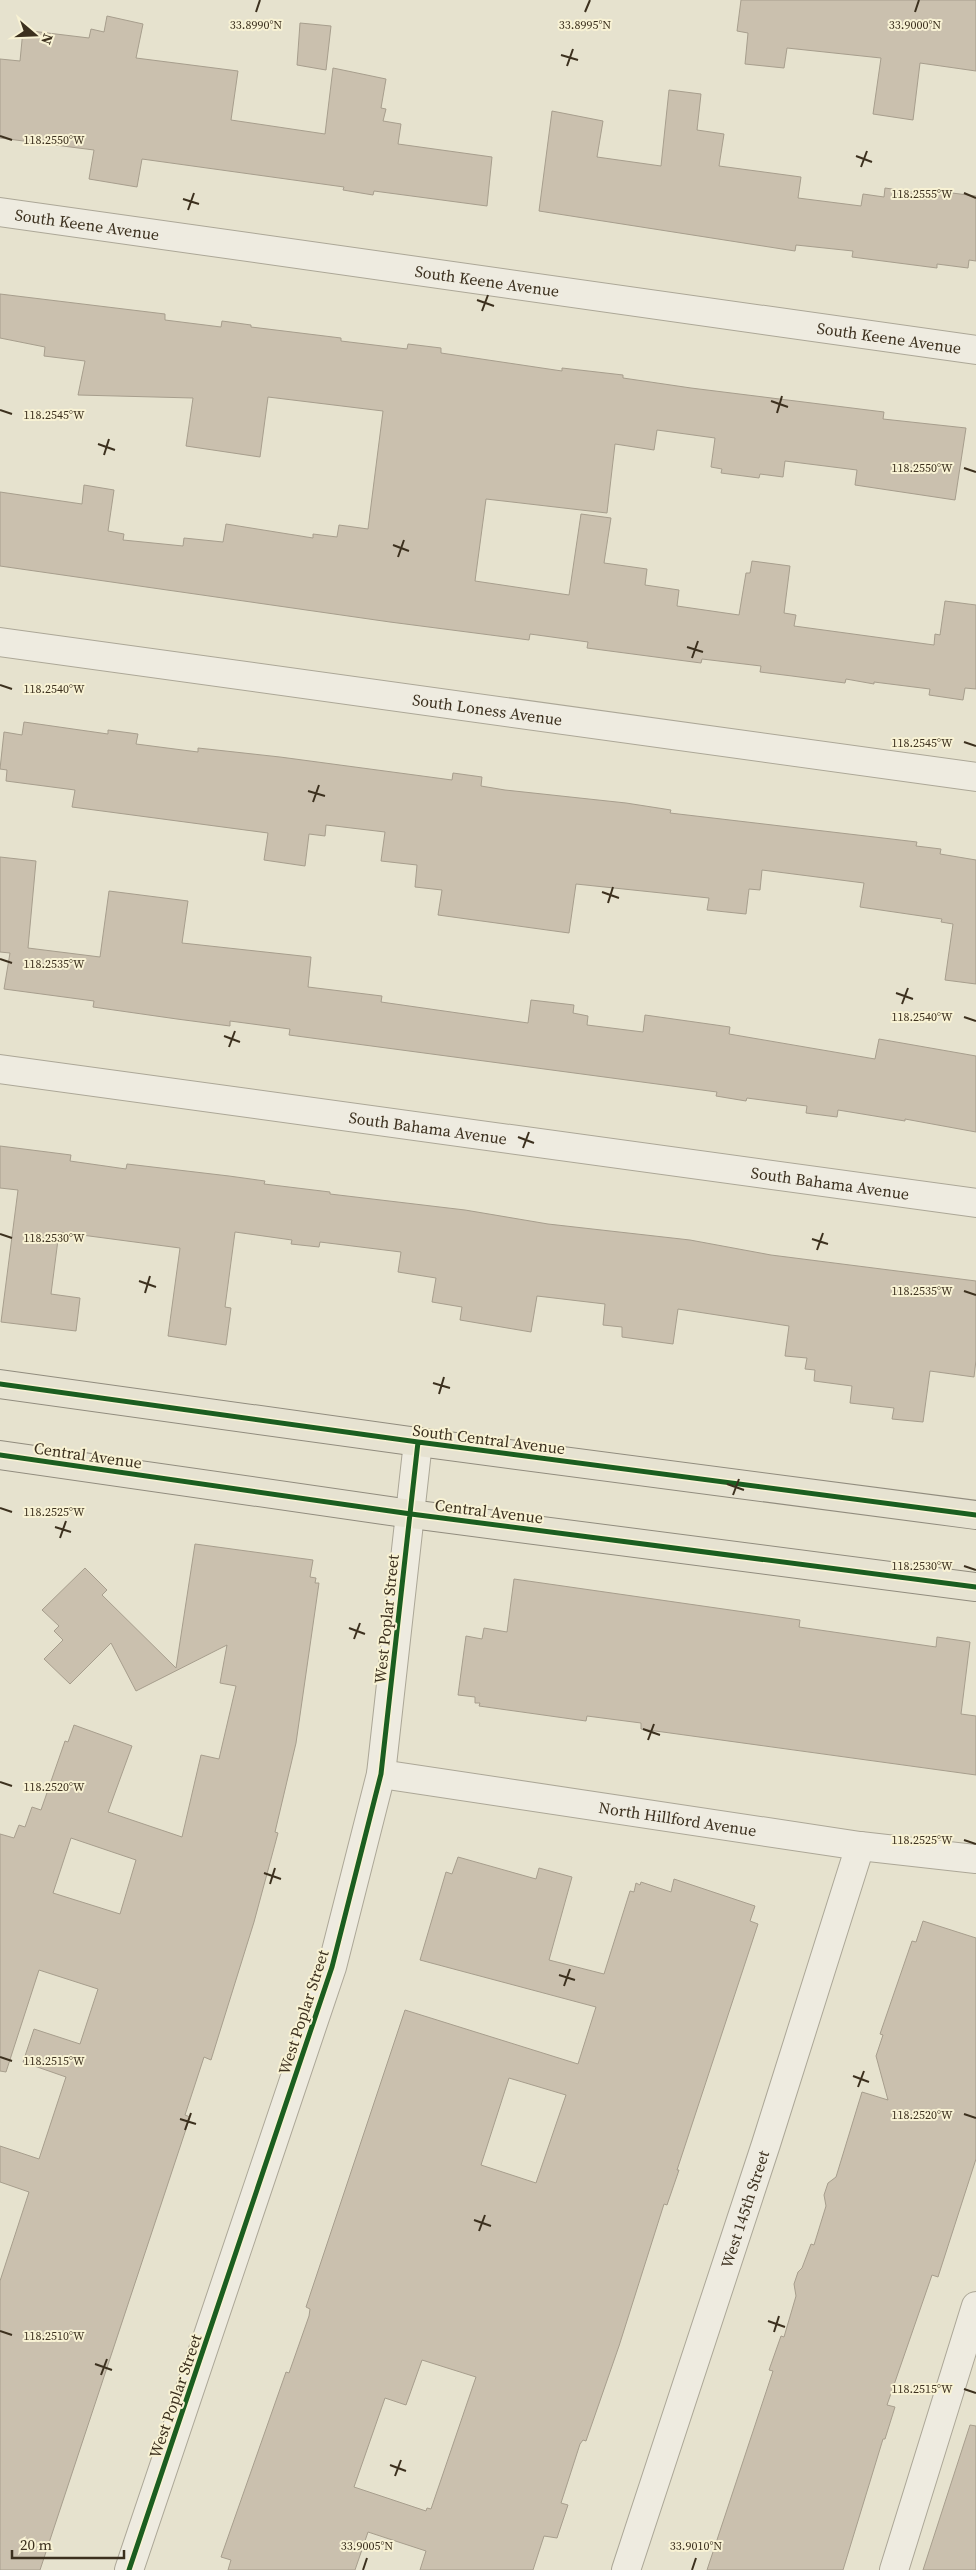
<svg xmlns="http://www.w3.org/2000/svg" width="976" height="2570" font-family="'Source Serif 4',serif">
	<rect width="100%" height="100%" fill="#e6e2ce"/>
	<path fill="#cac0ae" stroke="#a79e8d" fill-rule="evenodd" d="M 741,0 L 976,0 L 976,71 L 920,63 L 913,120 L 873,114 L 881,58 L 787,48 L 784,68 L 745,64 L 748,33 L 737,31 Z
		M 107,16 L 143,24 L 136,58 L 238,71 L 231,120 L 325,134 L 333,68 L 386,79 L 381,108 L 386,109 L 383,121 L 401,124 L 398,144 L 492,157 L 487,206 L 374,191 L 373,195 L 343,190 L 344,187 L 142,159 L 137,187 L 89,179 L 94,150 L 0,138 L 0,59 L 20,61 L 23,30 L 89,38 L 91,29 L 104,32 Z
		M 300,23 L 331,26 L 326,70 L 297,65 Z
		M 669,90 L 701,94 L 697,130 L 724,134 L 719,166 L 801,177 L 798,198 L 861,206 L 863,194 L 884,197 L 885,188 L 920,193 L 920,189 L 976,196 L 976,261 L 969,260 L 968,268 L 937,264 L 937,268 L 852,257 L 853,251 L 796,245 L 795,251 L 539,211 L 552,111 L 603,121 L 597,157 L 661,166 Z
		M 0,294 L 165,314 L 165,320 L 221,327 L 222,321 L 251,325 L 251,327 L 341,338 L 341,341 L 407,349 L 408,344 L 441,348 L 441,353 L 562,371 L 562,368 L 623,375 L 623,378 L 691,388 L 884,412 L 883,419 L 966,428 L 955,500 L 855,485 L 857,470 L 785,461 L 783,477 L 760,474 L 759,478 L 721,473 L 722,469 L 711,467 L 715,438 L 657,430 L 654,450 L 615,444 L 607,513 L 486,499 L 475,581 L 569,595 L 581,514 L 611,518 L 604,563 L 647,569 L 645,585 L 679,590 L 677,606 L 739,615 L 746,573 L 750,573 L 752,561 L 790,566 L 784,613 L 796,615 L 794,626 L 934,645 L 935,634 L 940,635 L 945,601 L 976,605 L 976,689 L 965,688 L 963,700 L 929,695 L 930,689 L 874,682 L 874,684 L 846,679 L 845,683 L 792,676 L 760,672 L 761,666 L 702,659 L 701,663 L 587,648 L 588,642 L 530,634 L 529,640 L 390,622 L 0,566 L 0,492 L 82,504 L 84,485 L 114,490 L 108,531 L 124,534 L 123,540 L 183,546 L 184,538 L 223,542 L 226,524 L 313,538 L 313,534 L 337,537 L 339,525 L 368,529 L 383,411 L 268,397 L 260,457 L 186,446 L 193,398 L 78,395 L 85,361 L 44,356 L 45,347 L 0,338 Z
		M 24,722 L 108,734 L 108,730 L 138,734 L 136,744 L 198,752 L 198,748 L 280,757 L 452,780 L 453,773 L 482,777 L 481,786 L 505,790 L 626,803 L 671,810 L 670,813 L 917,842 L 916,846 L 941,849 L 940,854 L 976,860 L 976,984 L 945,980 L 953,924 L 941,922 L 942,919 L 860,907 L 864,883 L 762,870 L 760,890 L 749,889 L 746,914 L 707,910 L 709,898 L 576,884 L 569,933 L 438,915 L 442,890 L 415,887 L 417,865 L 381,861 L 385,832 L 326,825 L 325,836 L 309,834 L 305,866 L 264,860 L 268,833 L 72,807 L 75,790 L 6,781 L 7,770 L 0,769 L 4,732 L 22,735 Z
		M 0,857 L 36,861 L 28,948 L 100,957 L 109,891 L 188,901 L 182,943 L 311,957 L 308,987 L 382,996 L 381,1002 L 528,1023 L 531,1000 L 574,1005 L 573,1013 L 588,1016 L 587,1025 L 643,1032 L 645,1015 L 730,1027 L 729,1034 L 875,1059 L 879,1039 L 976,1056 L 976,1132 L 905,1119 L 905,1121 L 838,1110 L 837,1117 L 806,1113 L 807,1106 L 747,1098 L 746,1101 L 716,1096 L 717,1092 L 289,1035 L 290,1029 L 230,1021 L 230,1026 L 177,1019 L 93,1007 L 94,1001 L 4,989 L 10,953 L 0,952 Z
		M 0,1146 L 71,1155 L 70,1161 L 126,1169 L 127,1164 L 229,1176 L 265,1181 L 264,1184 L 330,1192 L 330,1194 L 465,1210 L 548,1224 L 690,1240 L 771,1255 L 976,1281 L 976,1360 L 974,1377 L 930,1371 L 923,1422 L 892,1419 L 894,1408 L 850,1403 L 852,1386 L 814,1381 L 815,1370 L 805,1369 L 807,1358 L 785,1356 L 789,1326 L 678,1309 L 673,1344 L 622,1337 L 622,1327 L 603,1325 L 605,1304 L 537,1296 L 531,1332 L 460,1320 L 462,1307 L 432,1302 L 436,1278 L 398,1272 L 401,1252 L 320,1242 L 319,1247 L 291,1244 L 292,1240 L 235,1232 L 225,1307 L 231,1308 L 226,1345 L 168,1336 L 180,1248 L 59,1232 L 51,1294 L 80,1298 L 76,1331 L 1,1322 L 18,1190 L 0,1188 Z
		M 195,1544 L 313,1560 L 310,1577 L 316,1578 L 315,1583 L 319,1583 L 296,1743 L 275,1832 L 278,1833 L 254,1922 L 211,2060 L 204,2057 L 185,2115 L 190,2117 L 40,2570 L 0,2570 L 0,2281 L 29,2192 L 0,2182 L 0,2146 L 39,2159 L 66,2077 L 23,2062 L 34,2029 L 80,2044 L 98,1989 L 39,1970 L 6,2072 L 0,2071 L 0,1834 L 14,1838 L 19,1825 L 25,1827 L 32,1807 L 41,1810 L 65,1741 L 68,1742 L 74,1725 L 132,1746 L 108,1812 L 182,1837 L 201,1755 L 219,1759 L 236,1686 L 220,1683 L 227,1645 L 136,1691 L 111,1643 L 70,1684 L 44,1659 L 63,1640 L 54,1631 L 59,1626 L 42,1610 L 85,1568 L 107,1590 L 102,1595 L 176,1668 ZM 71,1838 L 136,1860 L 120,1914 L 53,1893 Z
		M 514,1579 L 800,1620 L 799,1627 L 936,1647 L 937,1637 L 970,1642 L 961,1714 L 976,1716 L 976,1775 L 641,1729 L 641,1723 L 587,1716 L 586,1721 L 479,1706 L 480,1703 L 475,1703 L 475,1697 L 458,1695 L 466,1636 L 482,1639 L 484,1628 L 507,1632 Z
		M 458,1857 L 536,1879 L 539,1868 L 572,1877 L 549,1960 L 604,1974 L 630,1891 L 634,1892 L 636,1883 L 640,1885 L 641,1882 L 671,1892 L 674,1879 L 755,1906 L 750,1921 L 758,1924 L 677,2170 L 679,2170 L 667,2205 L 664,2204 L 619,2346 L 586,2441 L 583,2440 L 580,2444 L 561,2503 L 568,2505 L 557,2538 L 544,2536 L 533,2570 L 420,2570 L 426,2551 L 368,2532 L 355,2570 L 228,2570 L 231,2560 L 221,2557 L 286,2372 L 289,2373 L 309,2316 L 310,2309 L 306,2307 L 405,2010 L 578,2064 L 596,2007 L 420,1960 L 446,1872 L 452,1874 ZM 509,2078 L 566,2095 L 536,2183 L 481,2165 ZM 422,2360 L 476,2377 L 431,2509 L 427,2508 L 426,2511 L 354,2487 L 385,2398 L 406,2405 Z
		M 923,1921 L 976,1938 L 976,2159 L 938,2277 L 932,2275 L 887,2405 L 895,2407 L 885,2439 L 883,2439 L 843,2570 L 707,2570 L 773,2371 L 769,2370 L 781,2336 L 784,2337 L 796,2296 L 794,2284 L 798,2272 L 802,2268 L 811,2244 L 814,2245 L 826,2206 L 824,2195 L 828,2183 L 836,2177 L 862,2092 L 888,2100 L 876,2056 L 883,2035 L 880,2034 L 912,1941 L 916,1942 Z
		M 970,2425 L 976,2426 L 976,2570 L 923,2570 Z"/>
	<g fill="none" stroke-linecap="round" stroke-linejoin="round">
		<defs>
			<g id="minor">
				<path id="s1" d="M 0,212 L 976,350"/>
				<path id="s2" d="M 0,642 L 976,777"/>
				<path id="s3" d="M 0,1069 L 976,1203"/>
				<path id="s4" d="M 381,1774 L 860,1846 L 976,1859"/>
				<path d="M 129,2570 L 332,1967 L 381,1774 L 418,1442"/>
				<path id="s5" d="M 626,2570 L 766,2144 L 860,1846"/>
				<path d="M 894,2570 L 976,2306"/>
			</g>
			<path id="major" d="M 0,1384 L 418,1442 L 976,1515
				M 0,1455 L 411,1514 L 976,1587"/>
		</defs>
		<use href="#minor" stroke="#aca797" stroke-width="30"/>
		<use href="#major" stroke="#918c7e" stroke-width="30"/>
		<use href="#minor" stroke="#eeebe0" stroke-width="28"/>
		<use href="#major" stroke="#e6e2d1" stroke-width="28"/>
		<defs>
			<path id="cycleway" d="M 0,1384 L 418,1442 L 976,1515
				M 0,1455 L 411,1514 L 976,1587
				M 129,2570 L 332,1967 L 381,1774 L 418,1442"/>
		</defs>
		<use href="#cycleway" stroke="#f8f2d4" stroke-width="8"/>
		<use href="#cycleway" stroke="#1b5e20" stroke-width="5"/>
	</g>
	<path fill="none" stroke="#3c301e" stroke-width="2" d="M 256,12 L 260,0M 585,12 L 590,0M 915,12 L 919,0M 561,55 L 578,60M 567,66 L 573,49M 0,136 L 12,140M 856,156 L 872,162M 861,167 L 867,151M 964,193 L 976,198M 183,199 L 199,204M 188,210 L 194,193M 477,300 L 494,306M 482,311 L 488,295M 771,401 L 788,407M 0,410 L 12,414M 777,413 L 782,396M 98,444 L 115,450M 104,455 L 109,439M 964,468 L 976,472M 393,545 L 409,551M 398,557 L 404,540M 687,647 L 703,652M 692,658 L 698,641M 0,685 L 12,689M 964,742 L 976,746M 308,791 L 325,796M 313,802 L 319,785M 602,892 L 619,898M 608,903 L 613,887M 0,959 L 12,963M 896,993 L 913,999M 902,1004 L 908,988M 964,1017 L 976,1021M 224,1036 L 240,1042M 229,1047 L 235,1031M 518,1137 L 534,1143M 523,1148 L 529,1132M 0,1234 L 12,1238M 812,1239 L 828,1244M 817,1250 L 823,1233M 139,1281 L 156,1287M 964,1291 L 976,1295M 145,1293 L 150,1276M 433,1383 L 450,1388M 439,1394 L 444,1377M 727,1484 L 744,1490M 733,1495 L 739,1479M 0,1508 L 12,1512M 55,1527 L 71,1532M 60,1538 L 66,1521M 964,1566 L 976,1570M 349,1628 L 365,1634M 354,1639 L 360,1623M 643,1729 L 660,1735M 648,1740 L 654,1724M 0,1782 L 12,1786M 964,1840 L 976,1844M 264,1873 L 281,1879M 270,1884 L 275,1868M 559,1975 L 575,1980M 564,1986 L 570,1969M 0,2057 L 12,2061M 853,2076 L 869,2082M 858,2087 L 864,2071M 964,2114 L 976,2118M 180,2119 L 196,2124M 185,2130 L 191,2113M 474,2220 L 491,2226M 479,2231 L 485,2215M 768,2321 L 785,2327M 0,2331 L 12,2335M 774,2332 L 779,2316M 95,2364 L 112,2370M 101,2375 L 107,2359M 964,2389 L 976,2393M 390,2465 L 406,2471M 395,2476 L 401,2460M 363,2570 L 367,2558M 692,2570 L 696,2558"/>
	<g text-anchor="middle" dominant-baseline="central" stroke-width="4" stroke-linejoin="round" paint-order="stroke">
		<g font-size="16" fill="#3c301e" stroke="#f8f2d4">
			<text stroke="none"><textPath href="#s1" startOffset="88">South Keene Avenue</textPath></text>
			<text stroke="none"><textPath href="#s1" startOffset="492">South Keene Avenue</textPath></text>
			<text stroke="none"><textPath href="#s1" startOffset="898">South Keene Avenue</textPath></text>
			<text stroke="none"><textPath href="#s2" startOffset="492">South Loness Avenue</textPath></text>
			<text stroke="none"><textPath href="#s3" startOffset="432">South Bahama Avenue</textPath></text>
			<text stroke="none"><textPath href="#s3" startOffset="838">South Bahama Avenue</textPath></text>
			<text transform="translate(489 1439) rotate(7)">South Central Avenue</text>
			<text transform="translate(88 1455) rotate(8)">Central Avenue</text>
			<text transform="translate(489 1511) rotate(7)">Central Avenue</text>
			<text transform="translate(386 1619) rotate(-84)">West Poplar Street</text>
			<text stroke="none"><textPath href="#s4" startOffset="300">North Hillford Avenue</textPath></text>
			<text transform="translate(303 2012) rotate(-72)">West Poplar Street</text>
			<text stroke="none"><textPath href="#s5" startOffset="380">West 145th Street</textPath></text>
			<text transform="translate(175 2396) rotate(-71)">West Poplar Street</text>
		</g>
	</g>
	<g font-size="12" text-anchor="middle" fill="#3c301e" stroke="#f8f2d4" stroke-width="4" stroke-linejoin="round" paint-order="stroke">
		<text x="256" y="29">33.8990°N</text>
		<text x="585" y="29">33.8995°N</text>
		<text x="915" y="29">33.9000°N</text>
		<text x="54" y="144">118.2550°W</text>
		<text x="922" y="198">118.2555°W</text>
		<text x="54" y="419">118.2545°W</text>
		<text x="922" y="472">118.2550°W</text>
		<text x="54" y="693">118.2540°W</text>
		<text x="922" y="747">118.2545°W</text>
		<text x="54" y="968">118.2535°W</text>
		<text x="922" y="1021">118.2540°W</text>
		<text x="54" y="1242">118.2530°W</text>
		<text x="922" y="1295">118.2535°W</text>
		<text x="54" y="1516">118.2525°W</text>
		<text x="922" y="1570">118.2530°W</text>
		<text x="54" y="1791">118.2520°W</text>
		<text x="922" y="1844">118.2525°W</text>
		<text x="54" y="2065">118.2515°W</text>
		<text x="922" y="2119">118.2520°W</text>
		<text x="54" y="2340">118.2510°W</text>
		<text x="922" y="2393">118.2515°W</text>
		<text x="367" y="2550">33.9005°N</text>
		<text x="696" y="2550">33.9010°N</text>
	</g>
	<g transform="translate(35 35) rotate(109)" stroke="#f8f2d4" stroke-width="4" paint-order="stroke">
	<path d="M0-4L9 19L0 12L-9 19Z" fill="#3c301e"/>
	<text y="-8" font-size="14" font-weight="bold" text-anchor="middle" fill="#3c301e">N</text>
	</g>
	<path d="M12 2550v8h112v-8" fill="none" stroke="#3c301e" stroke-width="2.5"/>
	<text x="20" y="2550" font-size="15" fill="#3c301e" stroke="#f8f2d4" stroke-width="4" paint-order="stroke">20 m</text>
</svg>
